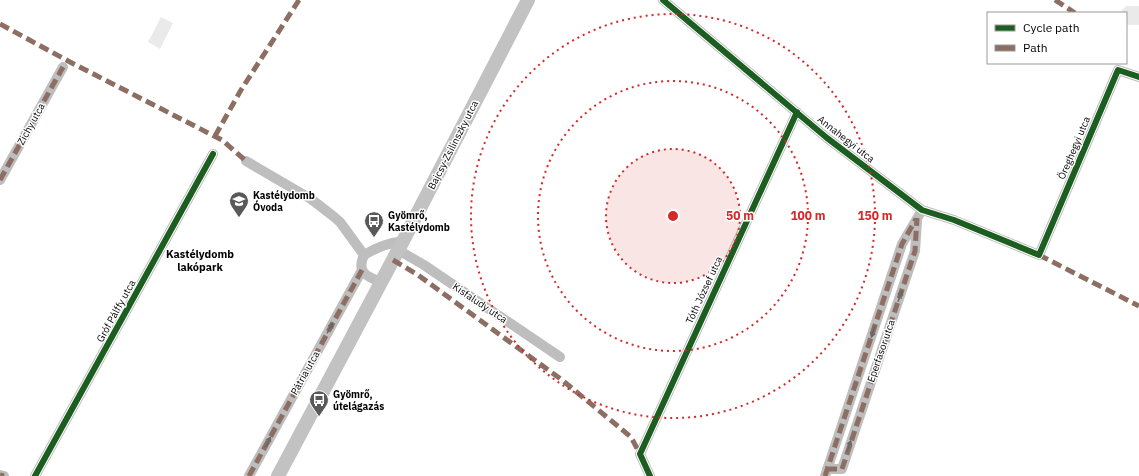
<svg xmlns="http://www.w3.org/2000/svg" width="1139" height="476" font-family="'IBM Plex Sans',sans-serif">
	<rect width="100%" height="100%" fill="#fff"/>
	<path fill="#eaeaea" d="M 1126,6 L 1139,6 L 1139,25 L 1126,25 L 1126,13 L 1120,13 Z
		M 161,17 L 173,23 L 160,49 L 148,42 Z"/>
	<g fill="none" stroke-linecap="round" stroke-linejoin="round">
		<path stroke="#bebebe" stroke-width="10" d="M 663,0 L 827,138 L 922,210 L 954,220 L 1039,255 L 1118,70 L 1139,77
			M 246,161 L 311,199 L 333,216 L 340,222 L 364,255
			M 0,180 L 63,67
			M 398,250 L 424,265 L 560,357
			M 381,282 C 367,277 356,272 364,255 C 377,247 388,243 403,241
			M 827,469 L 842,469 L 915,251 L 917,222
			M 0,475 L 4,476
			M 35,476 L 213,154
			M 249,476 L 362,270
			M 650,476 L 640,454 L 797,112
			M 825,476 L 902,244 L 922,210"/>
		<path stroke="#c2c2c2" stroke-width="14" d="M 278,476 L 403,241 L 528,0"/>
		<path stroke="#8d6e63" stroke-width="5" stroke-dasharray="10 5" stroke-linecap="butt" d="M 1055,0 L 1075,13
			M 0,24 L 70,62 L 222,140 L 246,161
			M 215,136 L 241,90 L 299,0
			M 0,180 L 63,67
			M 1039,255 L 1139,306
			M 393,260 L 418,275 L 562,380 L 631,437 L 640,454
			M 827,469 L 842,469 L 915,251 L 917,218
			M 0,475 L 4,476
			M 249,476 L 362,270
			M 825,476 L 902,244 L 916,219"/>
		<defs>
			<path id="cycleway" d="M 663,0 L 827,138 L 922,210 L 954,220 L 1039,255 L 1118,70 L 1139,77
				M 35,476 L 213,154
				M 650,476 L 640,454 L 797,112"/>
		</defs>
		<use href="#cycleway" stroke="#fff" stroke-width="8"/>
		<use href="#cycleway" stroke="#1b5e20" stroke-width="6"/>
	</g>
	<defs><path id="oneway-solid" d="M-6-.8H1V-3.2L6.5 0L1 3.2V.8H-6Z"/></defs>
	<g fill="#686868">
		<use href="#oneway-solid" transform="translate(900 296) rotate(-71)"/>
		<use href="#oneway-solid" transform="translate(330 328) rotate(-61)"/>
		<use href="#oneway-solid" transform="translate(873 332) rotate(108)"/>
		<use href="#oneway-solid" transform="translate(268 442) rotate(-62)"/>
		<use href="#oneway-solid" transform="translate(849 446) rotate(-71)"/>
	</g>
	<circle cx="673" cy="216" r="67" fill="#d62828" fill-opacity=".12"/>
	<g fill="none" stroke="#d62828" stroke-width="2" stroke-dasharray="2 4">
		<circle cx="673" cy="216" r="67"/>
		<circle cx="673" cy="216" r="135"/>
		<circle cx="673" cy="216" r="202"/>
	</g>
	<defs>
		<symbol id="school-pin" viewBox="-11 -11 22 30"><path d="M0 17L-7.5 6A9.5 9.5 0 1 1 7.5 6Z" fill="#595959" stroke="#fff"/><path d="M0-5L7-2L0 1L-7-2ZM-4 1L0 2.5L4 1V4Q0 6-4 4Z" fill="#fff"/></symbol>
		<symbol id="bus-pin" viewBox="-11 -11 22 30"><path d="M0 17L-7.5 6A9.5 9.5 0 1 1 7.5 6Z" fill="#595959" stroke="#fff"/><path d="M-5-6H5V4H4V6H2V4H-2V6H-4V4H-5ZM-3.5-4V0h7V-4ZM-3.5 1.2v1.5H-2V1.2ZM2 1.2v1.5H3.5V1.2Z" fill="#fff"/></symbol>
	</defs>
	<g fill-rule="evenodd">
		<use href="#school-pin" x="228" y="190" width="22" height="30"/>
		<use href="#bus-pin" x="363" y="210" width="22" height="30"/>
		<use href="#bus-pin" x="308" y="389" width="22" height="30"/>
	</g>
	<g text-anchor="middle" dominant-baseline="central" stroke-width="3" stroke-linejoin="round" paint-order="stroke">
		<g font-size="10" fill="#000" stroke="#fff">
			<text transform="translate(31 124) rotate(-61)">Zichy utca</text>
			<text transform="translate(846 139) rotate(38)">Annahegyi utca</text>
			<text transform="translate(453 145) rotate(-63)">Bajcsy-Zsilinszky utca</text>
			<text transform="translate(1074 148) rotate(-67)">Öreghegyi utca</text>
			<text transform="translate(704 290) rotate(-65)">Tóth József utca</text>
			<text transform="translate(480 303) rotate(34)">Kisfaludy utca</text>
			<text transform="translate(116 311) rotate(-61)">Gróf Pálffy utca</text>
			<text transform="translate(881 351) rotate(-71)">Eperfasor utca</text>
			<text transform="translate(305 373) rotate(-61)">Pátria utca</text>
		</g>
		<g font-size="10" font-weight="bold" fill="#000" stroke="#fff" text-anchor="start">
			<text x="253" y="195">Kastélydomb<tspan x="253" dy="12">Óvoda</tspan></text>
			<text x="388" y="215">Gyömrő,<tspan x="388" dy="12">Kastélydomb</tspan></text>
			<text x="333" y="394">Gyömrő,<tspan x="333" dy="12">útelágazás</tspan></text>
		</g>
		<g font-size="11" font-weight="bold" fill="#000" stroke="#fff">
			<text x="200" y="254">Kastélydomb<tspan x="200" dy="13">lakópark</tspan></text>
		</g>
	</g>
	<circle cx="673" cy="216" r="6" fill="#d62828" stroke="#fff" stroke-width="2"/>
	<g font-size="12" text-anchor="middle" font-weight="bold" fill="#d62828" stroke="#fff" stroke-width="3" stroke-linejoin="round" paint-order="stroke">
		<text x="740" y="220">50 m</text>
		<text x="808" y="220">100 m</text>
		<text x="875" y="220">150 m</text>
	</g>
	<rect x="987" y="12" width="140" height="52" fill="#ffffff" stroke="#999999"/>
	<rect x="995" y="25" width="20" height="6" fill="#1b5e20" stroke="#999999"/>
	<text x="1023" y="32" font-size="12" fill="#000000">Cycle path</text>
	<rect x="995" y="45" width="20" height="6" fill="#8d6e63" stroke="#999999"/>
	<text x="1023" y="52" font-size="12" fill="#000000">Path</text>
</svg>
